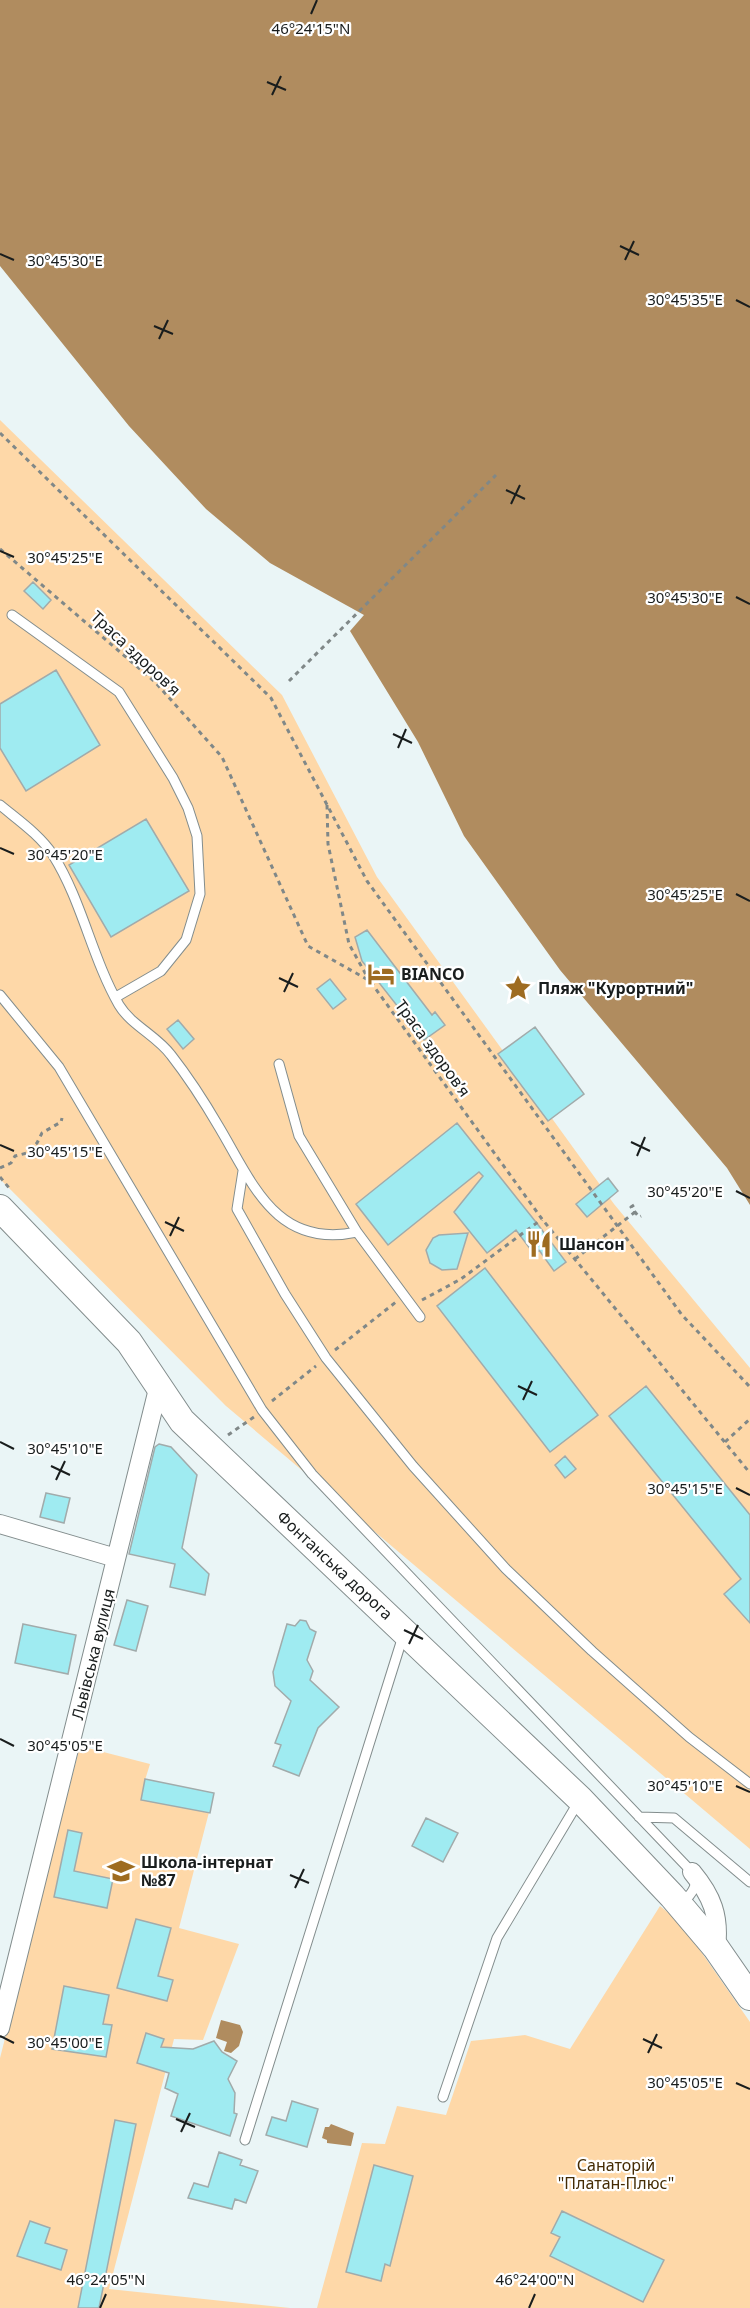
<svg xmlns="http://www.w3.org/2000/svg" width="750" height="2308" font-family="'Noto Sans',sans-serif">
	<rect width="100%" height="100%" fill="#eaf5f6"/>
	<path fill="#fed8a8" d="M 0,420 L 282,695 L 377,877 L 614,1204 L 750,1368 L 750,1849 L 226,1406 L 0,1179 Z
		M 80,1746 L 150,1764 L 145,1780 L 214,1793 L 179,1928 L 239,1944 L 203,2040 L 174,2039 L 109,2289 L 290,2308 L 0,2308 L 0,2058 Z
		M 660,1906 L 681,1923 L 750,2022 L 750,2308 L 317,2308 L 362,2143 L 385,2144 L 397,2106 L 446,2115 L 471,2041 L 525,2035 L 570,2049 Z"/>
	<path fill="#b08c5f" d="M 0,0 L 750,0 L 750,1205 L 727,1168 L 560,970 L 464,836 L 418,742 L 350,631 L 364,615 L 270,563 L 206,509 L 129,426 L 0,266 Z
		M 221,2020 L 240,2025 L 243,2032 L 239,2046 L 231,2053 L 224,2051 L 227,2042 L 216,2038 Z
		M 331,2124 L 354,2133 L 351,2146 L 327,2143 L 327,2140 L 322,2138 L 325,2127 L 329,2127 Z"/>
	<path fill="#9febf1" stroke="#a1abab" stroke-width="1.5" d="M 33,582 L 51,600 L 43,609 L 24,591 Z
		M 56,670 L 100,745 L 26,791 L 0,748 L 0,704 Z
		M 146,819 L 189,891 L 111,937 L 69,865 Z
		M 367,930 L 432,1015 L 435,1012 L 445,1025 L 424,1040 L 362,961 L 355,937 Z
		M 330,979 L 346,999 L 333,1009 L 317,989 Z
		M 178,1020 L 194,1039 L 183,1049 L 167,1029 Z
		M 535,1027 L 584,1094 L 548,1121 L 498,1054 Z
		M 457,1123 L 539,1226 L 566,1262 L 554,1271 L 539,1250 L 534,1254 L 516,1230 L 487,1253 L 454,1212 L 483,1176 L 479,1172 L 388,1245 L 356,1204 Z
		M 608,1178 L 618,1191 L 587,1217 L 576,1204 Z
		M 468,1233 L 457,1269 L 442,1270 L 430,1263 L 426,1250 L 433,1238 L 439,1235 Z
		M 485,1268 L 598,1415 L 550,1452 L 437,1306 Z
		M 646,1386 L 750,1515 L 750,1623 L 724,1594 L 741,1579 L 609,1416 Z
		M 159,1444 L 171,1447 L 197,1475 L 182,1548 L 209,1574 L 205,1595 L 170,1587 L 175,1564 L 129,1554 L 155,1447 Z
		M 565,1456 L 576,1469 L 565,1478 L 555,1465 Z
		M 46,1493 L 70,1498 L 64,1523 L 40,1517 Z
		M 127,1600 L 148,1606 L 136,1651 L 114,1645 Z
		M 300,1620 L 306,1621 L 310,1629 L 316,1632 L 307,1660 L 313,1671 L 310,1680 L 339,1707 L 318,1728 L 299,1776 L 273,1766 L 281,1745 L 275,1743 L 291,1701 L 275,1686 L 273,1672 L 287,1624 L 295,1626 Z
		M 23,1624 L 76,1635 L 68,1674 L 15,1663 Z
		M 145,1779 L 214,1793 L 210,1813 L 141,1800 Z
		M 426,1818 L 458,1833 L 443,1862 L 412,1846 Z
		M 68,1830 L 82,1833 L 74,1871 L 113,1879 L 107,1908 L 54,1897 Z
		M 136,1919 L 171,1928 L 158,1976 L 173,1980 L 167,2001 L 117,1988 Z
		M 64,1986 L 109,1995 L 103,2024 L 112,2025 L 106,2057 L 52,2049 Z
		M 146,2033 L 164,2039 L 161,2047 L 193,2049 L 214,2041 L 222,2052 L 237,2061 L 228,2079 L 235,2093 L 234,2113 L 237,2114 L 230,2136 L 171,2116 L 178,2094 L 165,2088 L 169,2073 L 137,2063 Z
		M 292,2101 L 318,2109 L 307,2147 L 266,2135 L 272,2117 L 286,2121 Z
		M 115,2120 L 136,2124 L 99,2308 L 78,2308 Z
		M 219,2152 L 242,2160 L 240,2165 L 258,2171 L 246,2203 L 235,2199 L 232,2209 L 188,2198 L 194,2183 L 208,2187 Z
		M 374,2165 L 413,2176 L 390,2266 L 385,2264 L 381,2281 L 346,2272 Z
		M 562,2211 L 664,2260 L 643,2302 L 550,2256 L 560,2237 L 551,2233 Z
		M 30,2221 L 50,2228 L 45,2243 L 67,2250 L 61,2270 L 17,2256 Z"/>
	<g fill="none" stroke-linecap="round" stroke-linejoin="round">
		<defs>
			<path id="service" d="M 12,615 L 119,692 L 173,778 L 188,808 L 197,836 L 200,894 L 186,940 L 161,971 L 116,997
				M 0,805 C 18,820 40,835 53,855 C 82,901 92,958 119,1005 C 131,1025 157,1036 171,1055 C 189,1078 205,1103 219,1127 C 253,1184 276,1249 357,1232 L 420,1317
				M 0,995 L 59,1067 L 262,1410 L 312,1474 L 692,1872 C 697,1883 696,1887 689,1896 L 678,1897
				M 279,1064 L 299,1136 L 357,1232
				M 243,1171 L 237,1209 L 285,1294 L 326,1358 L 413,1466 L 506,1569 L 592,1651 L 689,1737 L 750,1784
				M 639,1817 L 674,1818 L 750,1882
				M 443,2097 L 497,1938 L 579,1801
				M 245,2140 L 403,1636"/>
			<path id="minor" d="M 0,1524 L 116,1558
				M 692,1872 C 712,1896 720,1916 716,1948
				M 0,2028 L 159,1385"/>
			<path id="secondary" d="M 0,1208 L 129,1342 L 182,1421 L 580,1799 L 672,1896 L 716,1948 L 750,1997"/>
		</defs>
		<use href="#service" stroke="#838d8d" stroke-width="11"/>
		<use href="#minor" stroke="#838d8d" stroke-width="20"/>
		<use href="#secondary" stroke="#838d8d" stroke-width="28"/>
		<path stroke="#808888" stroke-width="3" stroke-dasharray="4.5 4.5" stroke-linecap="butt" d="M 0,433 L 271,698 L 367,881 L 682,1315 L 750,1387
			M 0,549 L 155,682 L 222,757 L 308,946 L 370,981 L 542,1219 L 750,1473
			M 289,681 L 496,475
			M 327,805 L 328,844 L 349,944 L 369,980
			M 0,1168 L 11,1163 L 15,1156 L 27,1153 L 37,1143 L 42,1133 L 61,1122 L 62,1118
			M 0,1177 L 10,1189
			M 634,1205 L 631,1207 L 639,1217 L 641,1216
			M 575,1259 L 635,1212
			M 422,1300 L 461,1279 L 542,1219
			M 335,1350 L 396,1302
			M 272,1401 L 316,1366
			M 228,1435 L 254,1417
			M 725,1442 L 750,1419"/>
		<use href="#service" stroke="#fff" stroke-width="9"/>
		<use href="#minor" stroke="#fff" stroke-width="18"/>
		<use href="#secondary" stroke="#fff" stroke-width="26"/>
	</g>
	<path fill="none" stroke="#191d1d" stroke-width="2" d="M 311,14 L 317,0M 267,82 L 286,90M 272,95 L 281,76M 620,246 L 639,255M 0,254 L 14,260M 625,260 L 634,241M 736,300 L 750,307M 154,326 L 173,334M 159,339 L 168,320M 506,490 L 525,499M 511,504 L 520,485M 0,551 L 14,557M 736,597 L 750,604M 393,734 L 412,743M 398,748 L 406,729M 0,848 L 14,854M 736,894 L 750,901M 279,978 L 298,987M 284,992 L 293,973M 631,1142 L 650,1151M 0,1145 L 14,1151M 637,1156 L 645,1137M 736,1191 L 750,1198M 165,1222 L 184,1231M 170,1236 L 179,1217M 518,1386 L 537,1395M 523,1400 L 532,1381M 0,1442 L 14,1449M 51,1466 L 70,1475M 56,1480 L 65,1461M 736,1488 L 750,1495M 404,1630 L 423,1639M 409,1644 L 418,1625M 0,1739 L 14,1746M 736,1786 L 750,1792M 290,1875 L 309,1883M 295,1888 L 304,1869M 0,2036 L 14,2043M 643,2039 L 662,2048M 648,2053 L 657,2034M 736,2083 L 750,2089M 176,2119 L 195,2127M 181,2132 L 190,2113M 100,2308 L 106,2294M 529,2308 L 535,2294"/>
	<defs>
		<symbol id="hotel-bare" viewBox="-9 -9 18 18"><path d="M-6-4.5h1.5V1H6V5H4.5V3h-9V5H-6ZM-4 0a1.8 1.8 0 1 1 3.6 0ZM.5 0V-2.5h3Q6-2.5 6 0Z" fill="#9e6c21" stroke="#fff" stroke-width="2.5" paint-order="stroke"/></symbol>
		<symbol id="sight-bare" viewBox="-9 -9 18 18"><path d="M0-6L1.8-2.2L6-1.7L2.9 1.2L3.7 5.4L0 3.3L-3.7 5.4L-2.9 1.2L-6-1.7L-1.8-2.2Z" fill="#9e6c21" stroke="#fff" stroke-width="2.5" paint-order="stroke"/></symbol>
		<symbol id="restaurant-bare" viewBox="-9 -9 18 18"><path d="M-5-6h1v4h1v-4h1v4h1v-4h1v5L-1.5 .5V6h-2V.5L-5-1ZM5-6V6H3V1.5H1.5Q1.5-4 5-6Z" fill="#9e6c21" stroke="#fff" stroke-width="2.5" paint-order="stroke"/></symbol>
		<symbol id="school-bare" viewBox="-9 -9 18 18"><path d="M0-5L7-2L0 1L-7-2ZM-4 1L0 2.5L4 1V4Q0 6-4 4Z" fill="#9e6c21" stroke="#fff" stroke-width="2.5" paint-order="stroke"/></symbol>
	</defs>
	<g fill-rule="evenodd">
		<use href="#hotel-bare" x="362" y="955" width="38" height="38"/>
		<use href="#sight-bare" x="499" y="969" width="38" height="38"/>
		<use href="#restaurant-bare" x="520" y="1225" width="38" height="38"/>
		<use href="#school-bare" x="102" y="1852" width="38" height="38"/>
	</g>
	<g text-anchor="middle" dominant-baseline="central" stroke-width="4.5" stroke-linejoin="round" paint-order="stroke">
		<g font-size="16" fill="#191d1d" stroke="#fff">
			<text transform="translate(136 653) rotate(43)">Траса здоров’я</text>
			<text transform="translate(433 1048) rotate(54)">Траса здоров’я</text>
			<text transform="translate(335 1565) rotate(43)">Фонтанська дорога</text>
			<text transform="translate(93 1654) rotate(-76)">Львівська вулиця</text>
		</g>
		<g font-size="16" font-weight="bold" fill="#191d1d" stroke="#fff" text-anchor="start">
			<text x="401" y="974">BIANCO</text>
			<text x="538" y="988">Пляж "Курортний"</text>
			<text x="559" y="1244">Шансон</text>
			<text x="141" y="1862">Школа-інтернат<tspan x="141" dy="18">№87</tspan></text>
		</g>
		<g font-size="16" fill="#442b03" stroke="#fff">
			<text x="616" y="2165">Санаторій<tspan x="616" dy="18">"Платан-Плюс"</tspan></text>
		</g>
	</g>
	<g font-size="15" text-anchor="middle" fill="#191d1d" stroke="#fff" stroke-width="4.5" stroke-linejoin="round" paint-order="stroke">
		<text x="311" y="34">46°24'15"N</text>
		<text x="65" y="266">30°45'30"E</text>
		<text x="685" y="305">30°45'35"E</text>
		<text x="65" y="563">30°45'25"E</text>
		<text x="685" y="603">30°45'30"E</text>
		<text x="65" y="860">30°45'20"E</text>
		<text x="685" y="900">30°45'25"E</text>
		<text x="65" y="1157">30°45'15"E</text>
		<text x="685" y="1197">30°45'20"E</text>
		<text x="65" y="1454">30°45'10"E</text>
		<text x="685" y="1494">30°45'15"E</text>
		<text x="65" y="1751">30°45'05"E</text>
		<text x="685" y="1791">30°45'10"E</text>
		<text x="65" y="2048">30°45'00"E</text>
		<text x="685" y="2088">30°45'05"E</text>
		<text x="106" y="2285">46°24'05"N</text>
		<text x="535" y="2285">46°24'00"N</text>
	</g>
</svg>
